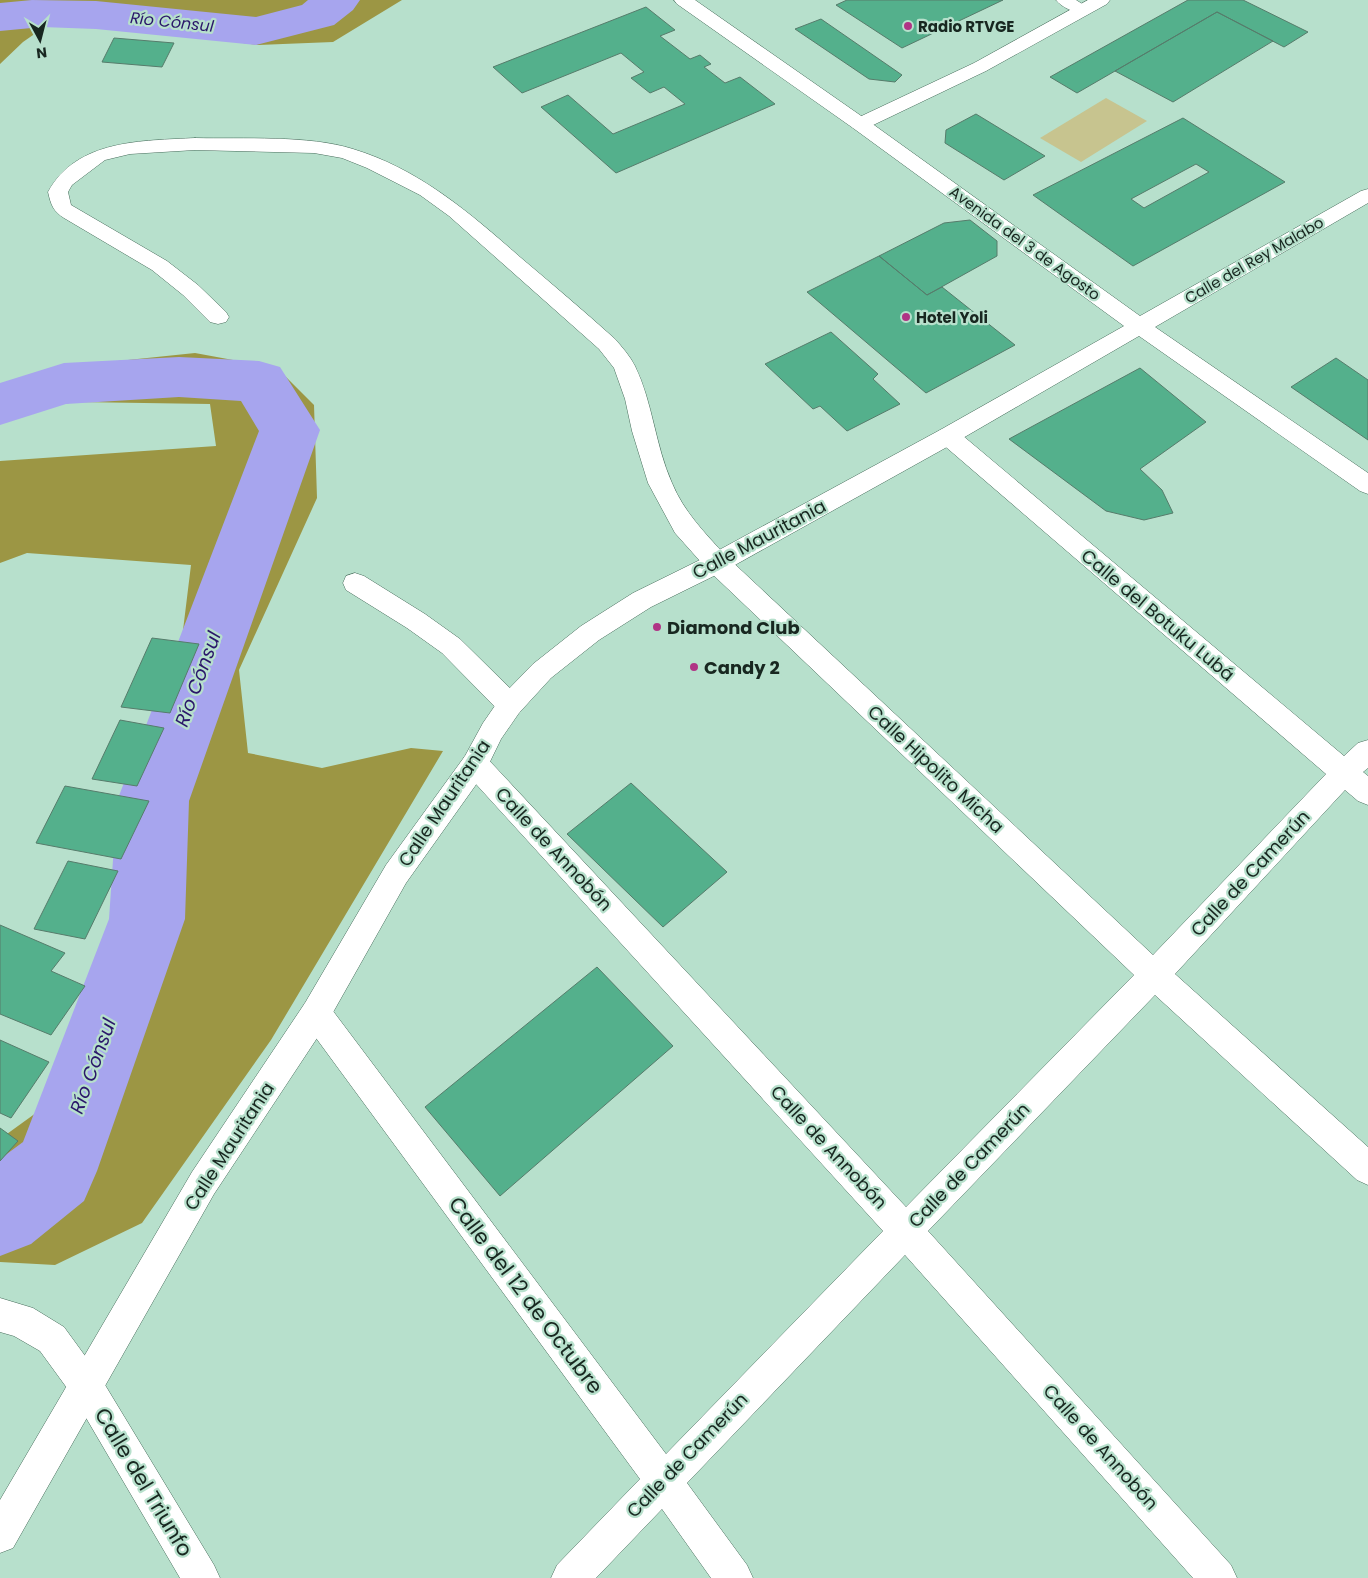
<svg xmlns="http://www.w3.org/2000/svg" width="1368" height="1578" font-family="Poppins,sans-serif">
	<rect width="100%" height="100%" fill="#b7e0cc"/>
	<path fill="#c7c48f" d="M 1106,98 L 1147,121 L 1081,162 L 1040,138 Z"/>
	<path fill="#9c9644" d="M 0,0 L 402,0 L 333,42 L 258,45 L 139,29 L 46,26 L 23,42 L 0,64 Z
		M 195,353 L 277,368 L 314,405 L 317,498 L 239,670 L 248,753 L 322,768 L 411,748 L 443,751 L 271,1040 L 142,1223 L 55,1265 L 0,1262 L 0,1139 L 76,1084 L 165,777 L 191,565 L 27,553 L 0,563 L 0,461 L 216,446 L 210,404 L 78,402 L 0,411 L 0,390 L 99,363 Z"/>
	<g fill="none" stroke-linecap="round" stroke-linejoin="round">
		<path fill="#a7a5ee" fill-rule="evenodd" d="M 32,0 L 96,1 L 256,17 L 302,5 L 308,0 L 360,0 L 353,10 L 334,25 L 256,45 L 96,29 L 42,27 L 0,31 L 0,3 Z
			M 179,357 L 259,361 L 280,367 L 320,430 L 189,801 L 185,919 L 97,1171 L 84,1201 L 31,1244 L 0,1256 L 0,1159 L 23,1142 L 109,919 L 117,801 L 259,431 L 241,401 L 179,397 L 66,404 L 0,425 L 0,383 L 64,363 Z"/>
	</g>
	<path fill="#54b08c" stroke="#567c6b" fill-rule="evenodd" d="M 847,0 L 1003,0 L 902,48 L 836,5 Z
		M 1188,0 L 1243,0 L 1308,32 L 1284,47 L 1217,12 L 1077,93 L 1050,77 Z
		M 646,7 L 675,30 L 660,36 L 690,59 L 700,55 L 711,64 L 704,67 L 725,83 L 740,77 L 775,104 L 616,173 L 541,107 L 568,95 L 613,134 L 685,104 L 664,87 L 650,93 L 631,78 L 644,72 L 621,53 L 522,93 L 493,67 Z
		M 1217,12 L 1273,41 L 1173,102 L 1115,71 Z
		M 821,19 L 902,75 L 895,82 L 869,79 L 795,29 Z
		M 114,38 L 174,43 L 162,67 L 102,62 Z
		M 976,114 L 1045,156 L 1004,180 L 945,143 L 946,130 Z
		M 1183,118 L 1285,182 L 1133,266 L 1033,195 ZM 1196,164 L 1209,172 L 1144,208 L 1131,199 Z
		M 970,220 L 997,241 L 997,256 L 927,295 L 879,256 L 944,223 Z
		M 879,256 L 927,295 L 942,287 L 1015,345 L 926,393 L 807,292 Z
		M 831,332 L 878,374 L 873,379 L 900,404 L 847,431 L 820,406 L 813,409 L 765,364 Z
		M 1336,358 L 1368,380 L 1368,440 L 1291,387 Z
		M 1140,368 L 1206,422 L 1140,469 L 1162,490 L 1173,513 L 1144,520 L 1106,511 L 1009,439 Z
		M 152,638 L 199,644 L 170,713 L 121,707 Z
		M 120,720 L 164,728 L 137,786 L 92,779 Z
		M 631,783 L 727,872 L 663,927 L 567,834 Z
		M 65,786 L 149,801 L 121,859 L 36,843 Z
		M 68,861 L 118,871 L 85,939 L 34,929 Z
		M 0,925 L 65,953 L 51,971 L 85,986 L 51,1035 L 0,1014 Z
		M 597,967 L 673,1046 L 500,1196 L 425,1107 Z
		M 0,1040 L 49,1062 L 11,1118 L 0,1113 Z
		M 0,1128 L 18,1141 L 0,1161 Z"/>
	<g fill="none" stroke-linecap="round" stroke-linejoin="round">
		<defs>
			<path id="service" d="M 1056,0 L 1076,0 L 1090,9 L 1087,12 C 1078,15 1062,8 1056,0 Z"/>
			<path id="minor" d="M 195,138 C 242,139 309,135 353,149 C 419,169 470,213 520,257 C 552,284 584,311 615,339 C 622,347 630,356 635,366 C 653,403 655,445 672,483 C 684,512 705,533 726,556 L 1153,955 L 1326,774 L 940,442 L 936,436 L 940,430 L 948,428 L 956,430 L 1344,756 L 1358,743 L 1368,740 L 1368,768 L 1363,772 L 1368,776 L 1368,805 L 1358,801 L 1345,790 L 1175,974 L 1368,1147 L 1368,1185 L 1357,1180 L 1155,995 L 928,1231 L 1231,1565 L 1237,1578 L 1193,1578 L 905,1255 L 687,1483 L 747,1565 L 753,1578 L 711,1578 L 662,1509 L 596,1578 L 551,1578 L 557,1565 L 640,1479 L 305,1023 L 301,1013 L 305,1003 L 316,999 L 327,1003 L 666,1454 L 883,1231 L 465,772 L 461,764 L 465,756 L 475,752 L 485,756 L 906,1207 L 1134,975 L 708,570 L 675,533 L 648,483 L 632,431 L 625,399 L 614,368 L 599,349 L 449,216 L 420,195 L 367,168 L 342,158 L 314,153 L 195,150 L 130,154 L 105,160 L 72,185 L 68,192 L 71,205 L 167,261 L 198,285 L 226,312 L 229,317 L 226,322 L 218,324 L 210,322 L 183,295 L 152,270 L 64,218 C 53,211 51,205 48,192 C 77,139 142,141 195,138 Z
				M 355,573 L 364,576 L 425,614 L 460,639 L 519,697 L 523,705 L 519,713 L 510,716 L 501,713 L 442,653 L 407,628 L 346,590 L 343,583 L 346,576 Z
				M 0,1298 L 33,1308 L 64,1327 L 99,1375 L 214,1565 L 220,1578 L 180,1578 L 75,1399 L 40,1351 L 14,1336 L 0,1332 Z"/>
			<path id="tertiary" d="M 1088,0 L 1110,0 L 1107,4 L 986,71 L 867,128 L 860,130 L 853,128 L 850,124 L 853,120 L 974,63 Z"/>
			<path id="secondary" d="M 674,0 L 695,0 L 867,120 L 1140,316 L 1361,191 L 1368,189 L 1368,203 L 1155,327 L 1368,473 L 1368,494 L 1360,491 L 1139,336 L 956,442 L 726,570 L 651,607 L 599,640 L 551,678 L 519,713 L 501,739 L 485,772 L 406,883 L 327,1023 L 214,1194 L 13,1548 L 0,1553 L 0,1500 L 192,1172 L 305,1003 L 386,865 L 465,756 L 483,723 L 501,697 L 533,664 L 581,626 L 633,593 L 708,556 L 940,430 L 1124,326 L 853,128 L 677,4 Z"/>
		</defs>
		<use href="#service" stroke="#476c5b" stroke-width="1"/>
		<use href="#minor" stroke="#476c5b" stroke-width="1"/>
		<use href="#tertiary" stroke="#476c5b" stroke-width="1"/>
		<use href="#secondary" stroke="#476c5b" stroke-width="1"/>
		<use href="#service" fill="#fff" fill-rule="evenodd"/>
		<use href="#minor" fill="#fff" fill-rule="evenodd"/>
		<use href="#tertiary" fill="#fff" fill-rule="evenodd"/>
		<use href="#secondary" fill="#fff" fill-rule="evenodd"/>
	</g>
	<g fill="#b03485" stroke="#b7e0cc" stroke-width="2">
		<circle cx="908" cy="26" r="5"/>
		<circle cx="906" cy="317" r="5"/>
		<circle cx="657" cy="627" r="5"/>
		<circle cx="694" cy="667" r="5"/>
	</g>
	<g text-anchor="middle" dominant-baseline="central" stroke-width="4.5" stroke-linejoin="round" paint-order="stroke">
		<g font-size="15" font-weight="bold" fill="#182720" stroke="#b7e0cc" text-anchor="start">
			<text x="918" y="26">Radio RTVGE</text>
			<text x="916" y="317">Hotel Yoli</text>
		</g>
		<g font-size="15" fill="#182720" stroke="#b7e0cc">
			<text transform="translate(1025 243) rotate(36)">Avenida del 3 de Agosto</text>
			<text transform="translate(1254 260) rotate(-30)">Calle del Rey Malabo</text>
		</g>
		<g font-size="16" font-style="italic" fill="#2a166a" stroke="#b7e0cc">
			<text transform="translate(172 22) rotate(6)">Río Cónsul</text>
		</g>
		<g font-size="18" fill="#182720" stroke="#b7e0cc">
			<text transform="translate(759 539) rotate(-28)">Calle Mauritania</text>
			<text transform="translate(1158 615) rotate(40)">Calle del Botuku Lubá</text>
			<text transform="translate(936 769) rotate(43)">Calle Hipolito Micha</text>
			<text transform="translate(444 803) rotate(-56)">Calle Mauritania</text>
			<text transform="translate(554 849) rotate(47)">Calle de Annobón</text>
			<text transform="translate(1250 873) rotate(-47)">Calle de Camerún</text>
			<text transform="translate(229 1146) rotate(-57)">Calle Mauritania</text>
			<text transform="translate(829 1147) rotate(47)">Calle de Annobón</text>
			<text transform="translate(969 1165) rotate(-46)">Calle de Camerún</text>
			<text transform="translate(1101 1447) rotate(48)">Calle de Annobón</text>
			<text transform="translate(687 1455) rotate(-46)">Calle de Camerún</text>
		</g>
		<g font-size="18" font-weight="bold" fill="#182720" stroke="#b7e0cc" text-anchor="start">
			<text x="667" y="627">Diamond Club</text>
			<text x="704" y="667">Candy 2</text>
		</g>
		<g font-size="19" font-style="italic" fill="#2a166a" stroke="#b7e0cc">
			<text transform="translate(198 679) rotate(-70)">Río Cónsul</text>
			<text transform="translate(93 1066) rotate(-70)">Río Cónsul</text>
		</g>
		<g font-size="21" fill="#182720" stroke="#b7e0cc">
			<text transform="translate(526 1295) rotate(53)">Calle del 12 de Octubre</text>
			<text transform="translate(144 1482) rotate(59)">Calle del Triunfo</text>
		</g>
	</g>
	<g transform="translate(40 40) rotate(173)" stroke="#b7e0cc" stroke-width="4" paint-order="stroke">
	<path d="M0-4L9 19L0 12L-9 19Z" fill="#182720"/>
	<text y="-8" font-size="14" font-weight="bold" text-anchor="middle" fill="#182720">N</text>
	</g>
</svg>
